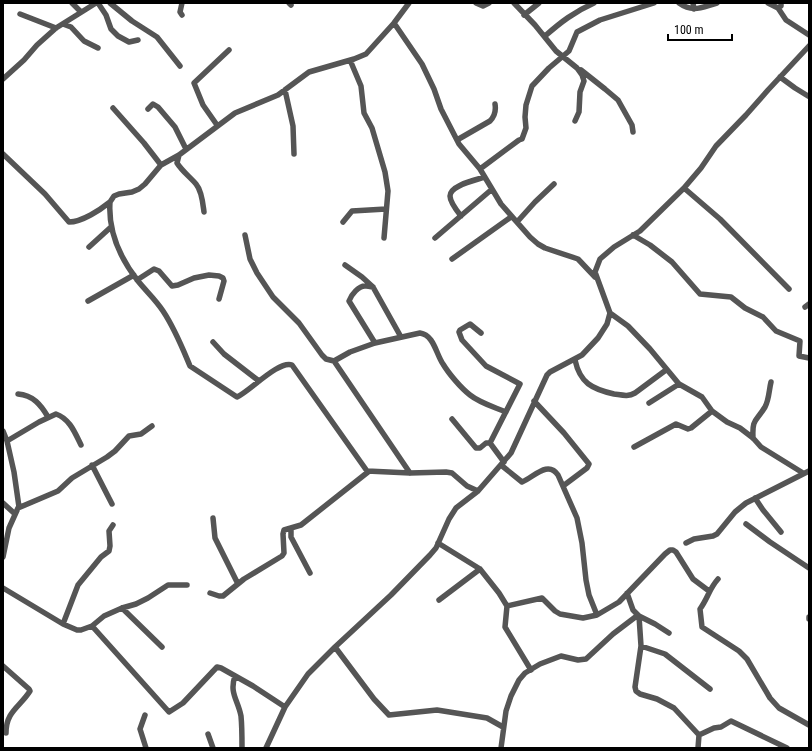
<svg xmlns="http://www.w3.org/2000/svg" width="812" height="751" font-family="'Roboto Condensed',sans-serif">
	<rect width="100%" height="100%" fill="#fff"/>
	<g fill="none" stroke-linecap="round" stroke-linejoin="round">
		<path stroke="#555" stroke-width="5.5" d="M 72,3 L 81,12
			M 98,3 L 106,15 L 111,29 L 118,36 L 129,42 L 138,40
			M 110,3 L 132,21 L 157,37 L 180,66
			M 182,3 L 180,12 L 182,15
			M 289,3 L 291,5
			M 409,3 L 394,23 L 366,54 L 354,59 L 309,72 L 278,95 L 235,113 L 179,155 L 161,165 L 145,184 L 139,189 L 132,192 L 119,194 L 114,196 L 110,202 C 108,231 120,258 138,281 C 146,291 156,300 163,311 C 175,329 182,347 190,366 L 237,397 C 250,391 279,360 292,365 L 367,471 L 410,473 L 446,472 L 452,473 L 467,486 L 478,491
			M 476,3 L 483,6 L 489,3
			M 514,3 L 535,25 L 556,51 L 577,68 L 582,75 L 584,81 L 580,92 L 579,112 L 575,121
			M 679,3 C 693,13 702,7 717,3
			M 693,3 L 694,9
			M 768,3 L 778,8 L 786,20 L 809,35
			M 778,8 L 781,6 L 781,3
			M 20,14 L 56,28
			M 524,15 L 539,3
			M 394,23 L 422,64 L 434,89 L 441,109 L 459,144 L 480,169 L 501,204 L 530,237 L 538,244 L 545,248 L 578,259 L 595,277
			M 63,24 L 71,27 L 84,41 L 98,48
			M 545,36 C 561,22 574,12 594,3
			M 350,60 L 361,86 L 364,113 L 372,128 L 385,172 L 388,191 L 384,238
			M 581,70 L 605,89 L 618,100 L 632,125 L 633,132
			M 780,77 L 795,88 L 808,96
			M 3,79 L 24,60 L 37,45 L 56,28 L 96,3
			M 285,90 L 293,126 L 294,154
			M 113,108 L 144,143 L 161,165
			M 148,109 L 153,104 L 158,107 L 175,127 L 186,149
			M 217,125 L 203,105 L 194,83 L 229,50
			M 457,140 L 490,121 C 495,116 496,110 495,104
			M 3,154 L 45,194 L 69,222 C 82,222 100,210 110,202
			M 179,155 L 177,163 C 182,171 190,177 196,184 C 202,191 203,204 204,212
			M 480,169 L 519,140 L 522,139 L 526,128 L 525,117 L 526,105 L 532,86 L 549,68 L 569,51 L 577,32 L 600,20 L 654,3
			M 684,188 L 720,219 L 789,289
			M 461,216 C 457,211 450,202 450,196 C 450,185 476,180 485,177
			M 343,222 L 352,211 L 386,209
			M 517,222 L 535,202 L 554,184
			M 245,235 L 250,259 L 257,273 L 273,297 L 299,323 L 322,355 L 326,359 L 334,361 L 410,473
			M 633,235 L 650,245 L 672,262 L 700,294 L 731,297 L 745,308 L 763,317 L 776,331 L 800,341 L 799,356 L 809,358
			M 435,238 L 491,190
			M 89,247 L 111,227
			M 452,259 L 511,217
			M 345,265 L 362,277 L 373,287 L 401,337
			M 137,280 L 154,269 L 159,271 L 172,286 L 178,285 L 194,278 L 209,275 L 219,276 L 223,278 L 224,281 L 219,299
			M 373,287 C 370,287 368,286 366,286 C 359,285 351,295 349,301 L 375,343
			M 88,301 L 134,275
			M 805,307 L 809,304
			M 610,313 L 628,326 L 650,349 L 679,384 L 702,397 L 712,411 L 727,422 L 740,428 L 753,438 L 761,447 L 803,473
			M 481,333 L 470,324 L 460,330 L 459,332 L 462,340 L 486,366 L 520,384 L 490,443 L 504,462
			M 213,342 L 224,354 L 259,381
			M 575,360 C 580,383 592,389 614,394 C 622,395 628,397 635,393 L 666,370
			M 334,361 L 350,352 L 375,343 L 420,333 C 434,335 436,354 443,364 C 449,374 461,388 470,395 C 480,403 494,407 506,412
			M 18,394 C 33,395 41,405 48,417
			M 534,401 L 564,433 L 589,464 L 587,468 L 563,486
			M 649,403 L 679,384
			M 452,419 L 476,448 L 480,448 L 486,443 L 490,443
			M 3,431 L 7,441 L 14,472 L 19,507
			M 753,438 C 752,418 756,422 765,407 C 769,400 769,390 771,382
			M 7,441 L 39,422 L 56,414 C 70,419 75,433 81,445
			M 634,447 L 676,424 L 688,429 L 691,428 L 712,411
			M 92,465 L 112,504
			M 501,465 L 522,482 C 534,477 548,460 558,475 L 577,518 L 582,543 L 586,580 L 589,595 L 597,615
			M 755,498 L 763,510 L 781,532
			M 3,503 L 15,514
			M 213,518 L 215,538 L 238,584
			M 746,524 L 770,542 L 809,568
			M 291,528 L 291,537 L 310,573
			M 438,543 L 480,569 L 499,593 L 507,606 L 505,627 L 531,670
			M 686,543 L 694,539 L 713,536 L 717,534 L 735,512 L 746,503 L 809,471
			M 3,557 L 9,528 L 18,508 L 58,491 L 72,478 L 107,457 L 115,451 L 129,436 L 141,434 L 152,426
			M 718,579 C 709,589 708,598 700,609 L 702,627 L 739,651 L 747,659 L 770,698 L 779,708 L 809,725
			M 3,588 L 63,624 L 77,630 L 81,630 L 92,626 L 104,616 L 122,608 L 136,604 L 148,598 L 168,585 L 187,585
			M 210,593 L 219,596 L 223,596 L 244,579 L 282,556 L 284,553 L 283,534 L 284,530 L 301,525 L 368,472
			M 627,593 L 633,610 L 639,616 L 655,624 L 669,633
			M 439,600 L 480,569
			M 507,606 L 542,598 L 555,611 L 560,614 L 583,618 L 597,615 L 619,602 L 665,554 L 670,550 L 673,550 L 676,552 L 693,579 L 709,591
			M 122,608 L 162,647
			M 639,616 L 641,646 L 635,687 L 636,691 L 640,694 L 657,699 L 674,708 L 699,735 L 714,728 L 721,727 L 731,721 L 787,748
			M 809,619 L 809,617
			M 63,624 L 78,585 L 101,557 L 109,551 L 110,546 L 109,531 L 113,525
			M 92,626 L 169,712 L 183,703 L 217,667 L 221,668 L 253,686 L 285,707
			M 641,646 L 665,654 L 710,689
			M 335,647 L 374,699 L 389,715 L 437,710 L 487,718 L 503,727
			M 3,666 L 29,689 L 30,691 C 20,707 6,711 6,733
			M 235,676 C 229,693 238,700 241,716 C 242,726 242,737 242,748
			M 145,715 L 140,729 L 146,748
			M 208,734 L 213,748
			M 266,748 L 285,707 L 308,674 L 335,647 L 391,595 L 430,555 L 436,548 L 449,519 L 456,508 L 478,491 L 511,453 L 547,375 L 550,372 L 582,355 L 598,338 L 607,324 L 610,313 L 595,272 L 600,259 L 614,247 L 640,231 L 684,188 L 701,168 L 716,146 L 746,115 L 768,90 L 809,46
			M 501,748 L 506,711 L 511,696 L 519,680 L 525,673 L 540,664 L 561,656 L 578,660 L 586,659 L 613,634 L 638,615
			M 698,748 L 699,735"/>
	</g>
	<rect width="812" height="751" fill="none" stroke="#000000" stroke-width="8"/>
	<path d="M668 34v6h64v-6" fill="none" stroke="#000000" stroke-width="2"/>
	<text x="674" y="34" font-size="12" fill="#000000" stroke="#ffffff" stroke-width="3" paint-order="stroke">100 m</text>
</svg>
